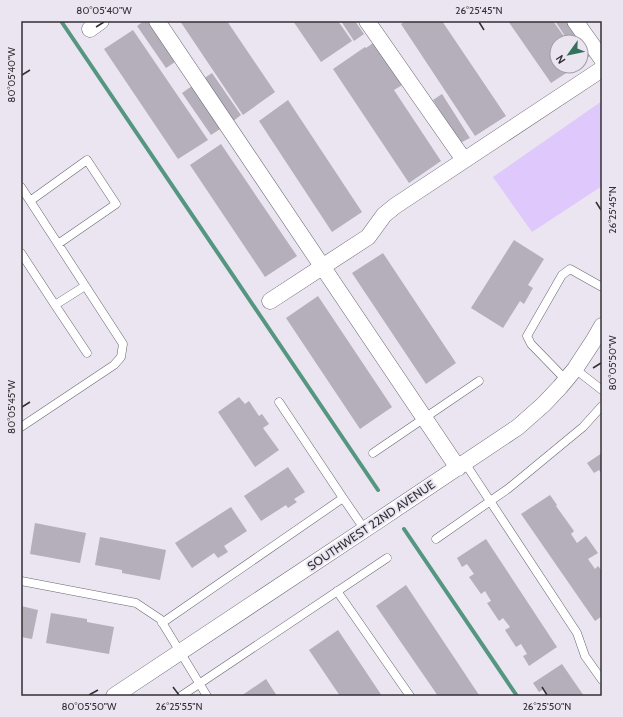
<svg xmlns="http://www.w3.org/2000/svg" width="623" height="717" font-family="Cabin,sans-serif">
	<rect width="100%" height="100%" fill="#eae5f0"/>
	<path fill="#dec8fc" d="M 602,101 L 602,186 L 532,232 L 493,177 Z"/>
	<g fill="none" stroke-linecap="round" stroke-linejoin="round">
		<path stroke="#559681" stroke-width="4" d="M 61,21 L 378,490
			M 404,529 L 517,696"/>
	</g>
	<path fill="#b4afba" d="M 144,21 L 148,21 L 175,62 L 166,68 L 137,26 Z
		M 180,21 L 227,21 L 275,92 L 243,115 Z
		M 293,21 L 338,21 L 352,41 L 321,62 Z
		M 341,21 L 355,21 L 364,34 L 354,41 Z
		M 406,21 L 442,21 L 506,116 L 475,136 L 401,24 Z
		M 508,21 L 553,21 L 568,42 L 557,42 L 557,66 L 577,66 L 551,83 Z
		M 555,21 L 570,21 L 592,55 L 582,61 L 581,60 L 581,42 L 569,42 Z
		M 133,30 L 208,140 L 178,159 L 104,49 Z
		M 376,41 L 404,84 L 394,90 L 441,161 L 409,183 L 333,69 L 365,47 L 366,48 Z
		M 212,73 L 241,115 L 232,122 L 203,79 Z
		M 192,86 L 220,129 L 211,135 L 182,93 Z
		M 442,94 L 470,138 L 460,143 L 433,100 Z
		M 288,100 L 362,212 L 332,232 L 259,121 Z
		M 221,144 L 297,256 L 265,277 L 190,165 Z
		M 514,240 L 544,259 L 528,285 L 533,288 L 524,304 L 520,301 L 503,328 L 471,308 Z
		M 383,253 L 456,363 L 426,384 L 352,273 Z
		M 318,296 L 392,407 L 360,429 L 286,318 Z
		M 239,397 L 245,404 L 249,401 L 259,416 L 262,414 L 269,424 L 263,428 L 279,450 L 255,467 L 218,412 Z
		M 602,453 L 602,475 L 599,470 L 594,473 L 587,463 Z
		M 288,467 L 305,492 L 294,499 L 297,502 L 288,508 L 286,505 L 261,521 L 244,496 Z
		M 550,495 L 557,505 L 556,506 L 574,531 L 571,534 L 577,543 L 586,536 L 598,553 L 588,559 L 595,569 L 598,566 L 602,571 L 602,616 L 595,621 L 521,514 Z
		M 231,507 L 247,531 L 224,546 L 228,552 L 218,558 L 214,553 L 192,568 L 175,543 Z
		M 35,523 L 86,533 L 80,563 L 30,554 Z
		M 100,537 L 166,550 L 160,580 L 122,573 L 122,570 L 95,565 Z
		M 486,539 L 557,647 L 529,666 L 523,656 L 527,654 L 521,644 L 516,647 L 505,630 L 510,627 L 503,618 L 499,621 L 487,603 L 491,601 L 485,591 L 481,594 L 469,577 L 474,574 L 467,564 L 462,567 L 457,558 Z
		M 406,585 L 479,695 L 478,696 L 438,696 L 376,606 Z
		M 21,606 L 38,610 L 32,639 L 21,637 Z
		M 51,613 L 87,619 L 87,622 L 114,627 L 109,654 L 46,643 Z
		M 338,630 L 382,696 L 340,696 L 309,650 Z
		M 562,664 L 584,696 L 548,696 L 544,689 L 539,692 L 533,683 Z
		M 266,679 L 277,696 L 241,696 Z"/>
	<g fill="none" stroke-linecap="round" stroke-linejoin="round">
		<defs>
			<path id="lane" d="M 21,187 L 123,344 L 121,357 L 114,365 L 21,427
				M 30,201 L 87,160 L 116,204 L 58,244
				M 21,253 L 55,305 L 85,286
				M 55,305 L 87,353
				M 575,369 L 602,390
				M 566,380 L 531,344 L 527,336 L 562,275 L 570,269 L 602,287
				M 279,402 L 343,498 L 365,530
				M 373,453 L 479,381
				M 465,463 L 577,633 L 585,656 L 602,680
				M 436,539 L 509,488 L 583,427 L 602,406
				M 21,581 L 136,603 L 160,619 L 207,696
				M 337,591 L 410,696
				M 162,623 L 343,498
				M 181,696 L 387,558"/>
			<path id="street" d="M 157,21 L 458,468
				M 367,21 L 464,160
				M 575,21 L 602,59
				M 90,29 L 101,21
				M 270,301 L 368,237 L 384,215 L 395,206 L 602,69
				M 114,696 L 379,520 L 518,427 L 544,404 L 560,387 L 575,369 L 594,340 L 602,326"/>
		</defs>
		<use href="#lane" stroke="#6a6670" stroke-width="9"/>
		<use href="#street" stroke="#6a6670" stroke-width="17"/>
		<use href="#lane" stroke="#fff" stroke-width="8"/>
		<use href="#street" stroke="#fff" stroke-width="16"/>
	</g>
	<path fill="none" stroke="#323035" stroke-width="1.5" d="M 479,22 L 484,30M 96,27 L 104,22M 22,75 L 30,70M 596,202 L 601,210M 593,368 L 601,363M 22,407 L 30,402M 173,687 L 179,695M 542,687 L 547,695M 89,695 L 98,690"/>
	<g text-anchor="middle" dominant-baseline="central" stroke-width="4" stroke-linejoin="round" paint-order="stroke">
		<g font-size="12" fill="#323035" stroke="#eae5f0">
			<text transform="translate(371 525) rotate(-34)">SOUTHWEST 22ND AVENUE</text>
		</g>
	</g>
	<rect width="623" height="717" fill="none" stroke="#eae5f0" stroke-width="44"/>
	<g transform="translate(569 54) rotate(237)"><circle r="19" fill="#eae5f0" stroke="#a09da5"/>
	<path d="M0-3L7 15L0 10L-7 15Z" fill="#35715d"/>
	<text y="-6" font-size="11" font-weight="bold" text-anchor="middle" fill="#323035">N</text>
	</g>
	<rect x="22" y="22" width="579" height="673" fill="none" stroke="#323035" stroke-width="1.5"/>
	<g font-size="10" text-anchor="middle" fill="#323035">
		<text x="104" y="14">80°05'40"W</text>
		<text x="479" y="14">26°25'45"N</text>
		<text transform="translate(11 75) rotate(-90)" y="4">80°05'40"W</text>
		<text transform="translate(612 210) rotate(-90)" y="4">26°25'45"N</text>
		<text transform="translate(612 363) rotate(-90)" y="4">80°05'50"W</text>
		<text transform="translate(11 407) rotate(-90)" y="4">80°05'45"W</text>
		<text x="89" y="710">80°05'50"W</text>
		<text x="179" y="710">26°25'55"N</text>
		<text x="547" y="710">26°25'50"N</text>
	</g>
</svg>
